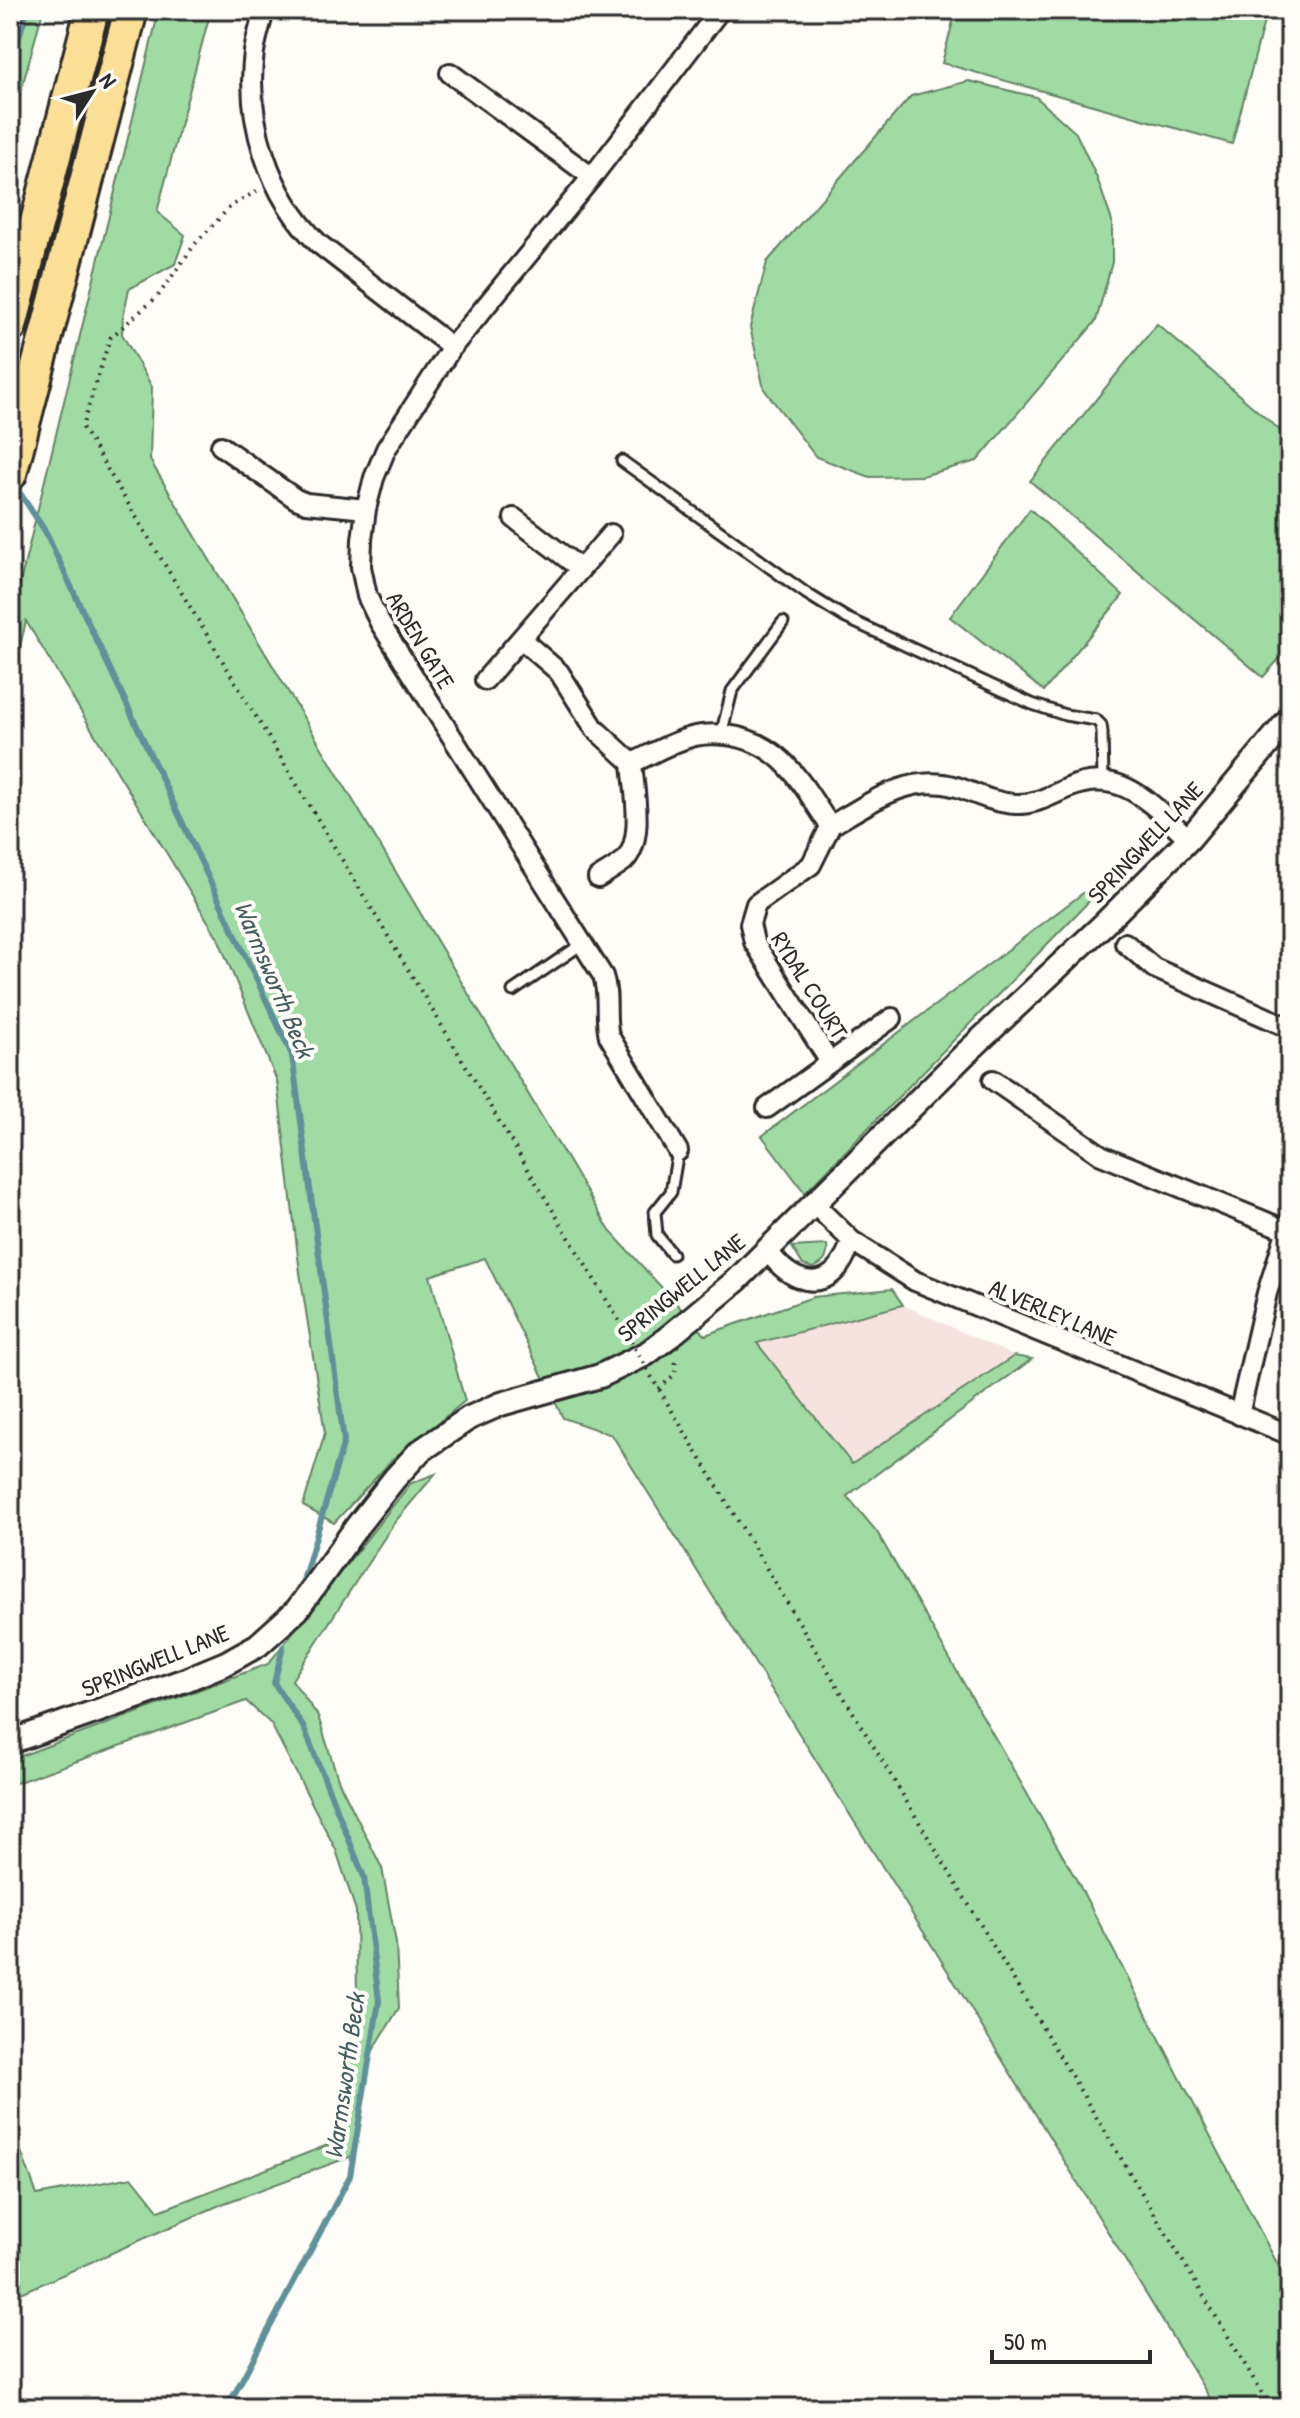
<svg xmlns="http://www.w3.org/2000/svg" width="1300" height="2418" font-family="'Patrick Hand',sans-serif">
	<rect width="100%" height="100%" fill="#fdfcf7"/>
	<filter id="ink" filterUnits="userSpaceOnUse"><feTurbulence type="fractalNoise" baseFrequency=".0125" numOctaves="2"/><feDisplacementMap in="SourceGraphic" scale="16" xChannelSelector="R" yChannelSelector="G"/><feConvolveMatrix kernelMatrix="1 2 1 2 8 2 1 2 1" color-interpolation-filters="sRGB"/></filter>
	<g filter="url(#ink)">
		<path fill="#f6e3df" d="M 903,1305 L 1014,1356 L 852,1464 L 757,1343 Z"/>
		<path fill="#9fdba2" stroke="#658366" stroke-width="2" d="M 10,10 L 43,10 L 10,131 Z
			M 159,10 L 211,10 L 157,212 L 185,235 L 175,264 L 129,289 L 123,317 L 122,334 L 152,387 L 150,460 L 610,1231 L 705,1335 L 813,1297 L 892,1289 L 903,1305 L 757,1343 L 852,1464 L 1014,1356 L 1032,1359 L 847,1496 L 877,1532 L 1076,1879 L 1290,2288 L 1290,2408 L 1216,2408 L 936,1952 L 612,1435 L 563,1418 L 485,1258 L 430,1276 L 465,1401 L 392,1460 L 334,1523 L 303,1506 L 325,1433 L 300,1273 L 277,1081 L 218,938 L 26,621 L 10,689 L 10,624 Z
			M 956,10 L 1267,10 L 1232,144 L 942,63 Z
			M 969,81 L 1036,97 L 1076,133 L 1097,178 L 1112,221 L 1112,262 L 1096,321 L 977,461 L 922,476 L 870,477 L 816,457 L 764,389 L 750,327 L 767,262 L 911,96 Z
			M 1157,324 L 1290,439 L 1290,647 L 1263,677 L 1030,481 Z
			M 1030,509 L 1123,595 L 1044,691 L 950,617 Z
			M 1136,853 L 805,1193 L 762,1136 Z
			M 827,1245 C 828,1258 825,1263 813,1268 L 803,1265 L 792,1247 Z
			M 435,1474 L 394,1523 L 292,1680 L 318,1716 L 339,1782 L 382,1868 L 396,1943 L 399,2008 L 369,2057 L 355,2155 L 222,2204 L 10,2298 L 10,2121 L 37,2195 L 132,2177 L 159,2211 L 333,2143 L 357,2001 L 356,1911 L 336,1850 L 271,1724 L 246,1701 L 10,1785 L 10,1760 L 268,1664 L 411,1483 Z"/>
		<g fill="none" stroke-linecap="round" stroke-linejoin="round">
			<path stroke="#61909a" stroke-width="6" d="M 10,68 L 27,10
				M 12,481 L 45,531 L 292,1055 L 344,1441 L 302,1584
				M 227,2408 L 350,2176 L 379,2001 L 364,1877 L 304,1728 L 274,1683 L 283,1647"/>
			<defs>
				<path id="service" d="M 622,461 L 807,594 L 846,618 L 1032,704 L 1065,715 L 1096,720 L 1101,725 L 1102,732 L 1103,780
					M 721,735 L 732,691 L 783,622
					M 513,991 L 582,944
					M 672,1254 L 657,1235 L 655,1212 L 671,1192 L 678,1151"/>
				<path id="minor" d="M 264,10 C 261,24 256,38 254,52 C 245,121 269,196 319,244 L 452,347
					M 450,73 L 592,177
					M 221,446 L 296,499 L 306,503 L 366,509
					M 514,518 L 581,569
					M 521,639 L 559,672 L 595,729 L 632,763 C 634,790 645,840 624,861 C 616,867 606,873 598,878
					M 485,680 L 611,534
					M 632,763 C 652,754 673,741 695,736 C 705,734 716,734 726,735 C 779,741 799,779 826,820 L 832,823 L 837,822 C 874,800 912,773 957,787 C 977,794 994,803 1016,804 C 1035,805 1051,795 1068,788 C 1121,765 1153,806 1189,839
					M 1125,943 L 1154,968 L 1290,1028
					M 830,1062 L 754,942 L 750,924 L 756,904 L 811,865 L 832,823
					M 993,1080 L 1101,1155 L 1286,1230
					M 767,1108 L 892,1018
					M 678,1151 L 609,1036 C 604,1016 610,996 603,976 L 380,623 L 367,596 L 361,567 L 362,540 L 366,509 L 374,478 L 386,449 L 452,347 L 592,177 L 720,10
					M 814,1204 L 852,1241 L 915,1281 L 1290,1435
					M 768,1250 C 781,1273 814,1295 837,1269 C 844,1261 848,1250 852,1241
					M 1239,1415 L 1267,1293 L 1290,1220"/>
				<path id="tertiary" d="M 10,1742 L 185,1680 L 226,1663 L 258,1645 L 297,1610 L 358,1525 L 395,1478 L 419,1452 L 469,1418 L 501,1404 L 600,1376 L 646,1354 L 670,1336 L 737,1280 L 963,1056 L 1104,924 L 1189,839 L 1290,718"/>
				<path id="motorway" d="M 10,326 L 92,10
					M 10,474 L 131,10"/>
			</defs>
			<use href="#service" stroke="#2b2b2b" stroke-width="15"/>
			<use href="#minor" stroke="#2b2b2b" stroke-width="24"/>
			<use href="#tertiary" stroke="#2b2b2b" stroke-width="28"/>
			<use href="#motorway" stroke="#2b2b2b" stroke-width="38"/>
			<path stroke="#2b2b2b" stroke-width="4" stroke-dasharray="2 6" stroke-linecap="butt" d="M 257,191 L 231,206 L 195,244 L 158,296 L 110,338 L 82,427 L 630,1339
				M 651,1376 L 1271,2408
				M 659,1389 L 675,1374 L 676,1358"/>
			<use href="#service" stroke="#fdfcf7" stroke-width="9"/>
			<use href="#minor" stroke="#fdfcf7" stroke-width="18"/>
			<use href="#tertiary" stroke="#fdfcf7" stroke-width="22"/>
			<use href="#motorway" stroke="#fbdf96" stroke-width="32"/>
			<path stroke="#2b2b2b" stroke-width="4" stroke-dasharray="2 6" stroke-linecap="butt" d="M 631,1341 L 650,1374"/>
		</g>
	</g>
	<g text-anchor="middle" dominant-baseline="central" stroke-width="8" stroke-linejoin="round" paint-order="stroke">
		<g font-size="24" fill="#2b2b2b" stroke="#fdfcf7">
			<text transform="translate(421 640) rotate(59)">ARDEN GATE</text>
			<text transform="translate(1145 842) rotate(-47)">SPRINGWELL LANE</text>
			<text transform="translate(810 985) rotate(58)">RYDAL COURT</text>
			<text transform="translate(681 1287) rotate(-39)">SPRINGWELL LANE</text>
			<text transform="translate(1053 1312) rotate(23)">ALVERLEY LANE</text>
			<text transform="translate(155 1660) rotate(-22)">SPRINGWELL LANE</text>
		</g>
		<g font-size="26" font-style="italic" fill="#465d62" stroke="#fdfcf7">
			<text transform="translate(275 979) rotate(67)">Warmsworth Beck</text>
			<text transform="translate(344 2076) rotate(-82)">Warmsworth Beck</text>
		</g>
	</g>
	<rect width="1300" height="2418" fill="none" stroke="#fdfcf7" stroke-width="40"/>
	<rect x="20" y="20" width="1260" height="2378" fill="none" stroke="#2b2b2b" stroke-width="3" filter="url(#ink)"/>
	<g transform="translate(92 92) rotate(54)" stroke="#fdfcf7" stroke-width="6" paint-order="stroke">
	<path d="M0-6L14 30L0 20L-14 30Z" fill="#2b2b2b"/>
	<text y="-12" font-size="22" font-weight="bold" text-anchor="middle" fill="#2b2b2b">N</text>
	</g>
	<path d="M992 2350v12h158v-12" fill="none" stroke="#2b2b2b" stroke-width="4"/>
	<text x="1004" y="2350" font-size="24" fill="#2b2b2b" stroke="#fdfcf7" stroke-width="6" paint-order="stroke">50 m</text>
</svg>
